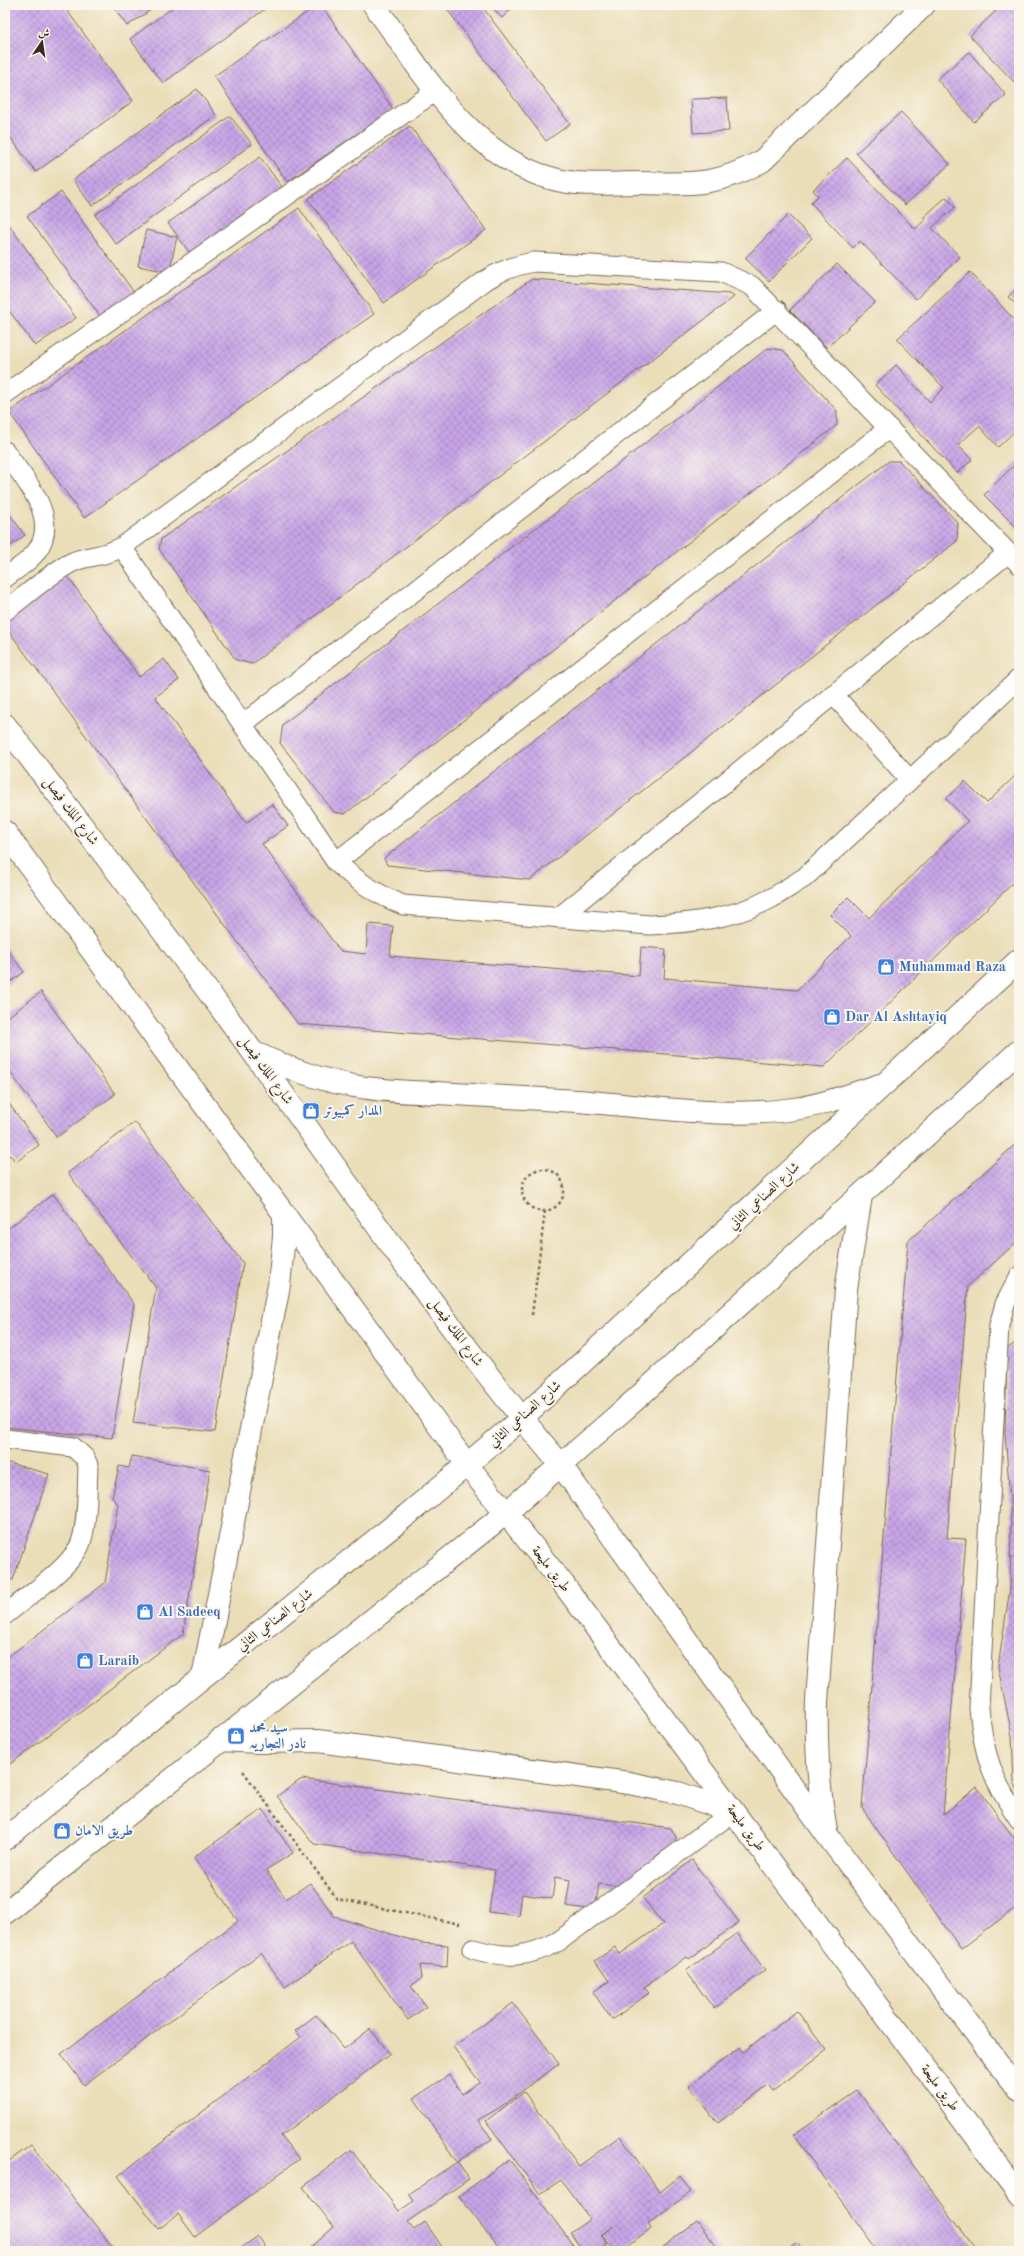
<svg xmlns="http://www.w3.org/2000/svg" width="1024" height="2256" font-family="'Old Standard TT',Amiri,serif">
	<defs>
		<pattern id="building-cross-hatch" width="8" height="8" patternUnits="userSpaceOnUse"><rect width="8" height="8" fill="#c9a5e8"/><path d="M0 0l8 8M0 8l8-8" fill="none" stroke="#a487bb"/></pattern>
	</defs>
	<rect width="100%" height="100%" fill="#fbf7ec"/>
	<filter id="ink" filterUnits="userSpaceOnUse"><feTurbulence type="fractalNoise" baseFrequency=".025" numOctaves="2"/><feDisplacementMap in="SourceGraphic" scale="8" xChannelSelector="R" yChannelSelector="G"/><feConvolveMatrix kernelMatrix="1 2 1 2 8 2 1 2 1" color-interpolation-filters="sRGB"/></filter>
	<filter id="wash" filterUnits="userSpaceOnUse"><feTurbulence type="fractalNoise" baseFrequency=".012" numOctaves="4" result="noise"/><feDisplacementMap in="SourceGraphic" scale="16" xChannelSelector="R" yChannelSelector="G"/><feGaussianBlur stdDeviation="0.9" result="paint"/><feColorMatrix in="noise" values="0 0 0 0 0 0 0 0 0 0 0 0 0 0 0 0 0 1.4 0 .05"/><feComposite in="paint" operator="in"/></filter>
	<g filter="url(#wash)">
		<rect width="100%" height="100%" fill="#eadeb9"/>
		<g id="blocks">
			<path fill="url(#building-cross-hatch)" d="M 5,5 L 63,5 L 133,101 L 36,172 L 5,130 Z
				M 112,5 L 158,5 L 127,26 Z
				M 176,5 L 262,5 L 265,9 L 163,83 L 130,39 Z
				M 318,5 L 321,5 L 393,109 L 287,182 L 214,76 Z
				M 444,5 L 481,5 L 570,124 L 546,141 Z
				M 490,5 L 515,5 L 502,18 Z
				M 1002,5 L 1019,5 L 1019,87 L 970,36 Z
				M 969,52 L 1006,95 L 974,122 L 937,79 Z
				M 197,89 L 216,115 L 92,206 L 73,180 Z
				M 727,98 L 729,131 L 693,133 L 691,99 Z
				M 901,112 L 950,164 L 905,205 L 856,153 Z
				M 230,116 L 252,144 L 116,244 L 95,215 Z
				M 410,126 L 486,230 L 384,303 L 308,199 Z
				M 260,157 L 284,190 L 192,256 L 168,223 Z
				M 847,158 L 915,229 L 925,220 L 923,218 L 946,197 L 955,207 L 932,228 L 960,257 L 916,299 L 860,241 L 853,248 L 811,203 L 818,196 L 813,190 Z
				M 61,192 L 136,295 L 103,320 L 27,216 Z
				M 299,208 L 374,314 L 84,518 L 9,412 Z
				M 788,215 L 812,238 L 769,281 L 745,258 Z
				M 9,225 L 76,318 L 35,346 L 5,305 L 5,228 Z
				M 146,230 L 177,237 L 169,272 L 138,266 Z
				M 837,264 L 875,302 L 827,348 L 790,310 Z
				M 970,272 L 1019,325 L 1019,427 L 998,447 L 979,426 L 958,445 L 972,460 L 957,473 L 875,385 L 896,365 L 930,402 L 944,388 L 897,339 Z
				M 532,279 L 730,294 L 734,297 L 252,664 L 236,660 L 159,549 L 161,539 Z
				M 1019,286 L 1019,307 L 1008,297 Z
				M 768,348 L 783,350 L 837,411 L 837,425 L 345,814 L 334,812 L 280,743 L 283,724 Z
				M 1019,460 L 1019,530 L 984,495 Z
				M 889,461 L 899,461 L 958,523 L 957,541 L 530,880 L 387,865 L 384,858 Z
				M 5,508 L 25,535 L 5,550 Z
				M 66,574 L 139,677 L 164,659 L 179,680 L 155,697 L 246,823 L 272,804 L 288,826 L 262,844 L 340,951 L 366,954 L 368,924 L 393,926 L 390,956 L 639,976 L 641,947 L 666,949 L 664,978 L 797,990 L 851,936 L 830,915 L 848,897 L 869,918 L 968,821 L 946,799 L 965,781 L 987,803 L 1019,772 L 1019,877 L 824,1067 L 298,1024 L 5,626 L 5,619 Z
				M 5,947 L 24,972 L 5,986 Z
				M 41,992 L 115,1094 L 57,1137 L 5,1065 L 5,1019 Z
				M 5,1098 L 39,1145 L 16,1162 L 10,1155 L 5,1159 Z
				M 135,1122 L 243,1263 L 215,1432 L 133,1423 L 156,1288 L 68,1173 Z
				M 1019,1141 L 1019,1240 L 968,1286 L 947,1538 L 966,1539 L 943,1815 L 977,1787 L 1019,1845 L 1019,1905 L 961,1949 L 862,1808 L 908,1241 Z
				M 53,1194 L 134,1304 L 112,1438 L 5,1427 L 5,1231 Z
				M 1019,1340 L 1019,1792 L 1014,1783 L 1012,1736 L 998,1667 L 1010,1588 L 1011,1514 L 1005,1432 L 1007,1349 Z
				M 132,1456 L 210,1470 L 183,1634 L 5,1768 L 5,1659 L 105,1583 L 118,1504 L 112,1498 L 119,1466 L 129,1468 Z
				M 5,1462 L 49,1474 L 13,1580 L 5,1579 Z
				M 302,1779 L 671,1828 L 676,1837 L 676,1845 L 626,1887 L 599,1884 L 595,1910 L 566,1906 L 570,1880 L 555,1877 L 552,1899 L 522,1894 L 519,1916 L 489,1912 L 495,1870 L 314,1844 L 277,1796 Z
				M 263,1809 L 293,1853 L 266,1870 L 286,1899 L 310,1883 L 335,1917 L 421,1943 L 448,1945 L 447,1967 L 420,1965 L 422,1978 L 411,1986 L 426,2007 L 408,2020 L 351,1941 L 285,1987 L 261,1953 L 84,2085 L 61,2054 L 238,1921 L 194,1857 Z
				M 692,1860 L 739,1922 L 689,1959 L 687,1957 L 644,1987 L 649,1993 L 612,2020 L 593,1992 L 609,1981 L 595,1961 L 615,1947 L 620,1954 L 663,1924 L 643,1898 Z
				M 737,1933 L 765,1970 L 714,2009 L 686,1971 Z
				M 513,2003 L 559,2064 L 499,2108 L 478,2120 L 492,2139 L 457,2162 L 414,2098 L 449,2075 L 462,2094 L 480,2082 L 453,2047 Z
				M 797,2011 L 827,2050 L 773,2091 L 768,2085 L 718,2123 L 689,2086 L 740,2047 L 743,2052 Z
				M 316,2015 L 344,2049 L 370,2029 L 390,2054 L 281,2136 L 299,2159 L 195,2237 L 178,2214 L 159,2229 L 118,2176 L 301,2037 L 295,2031 Z
				M 857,2090 L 977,2251 L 878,2251 L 793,2135 Z
				M 524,2092 L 579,2166 L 620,2136 L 660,2192 L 680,2176 L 691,2192 L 648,2223 L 651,2228 L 621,2251 L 615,2251 L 602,2235 L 613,2226 L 601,2235 L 608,2245 L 599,2251 L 583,2251 L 570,2233 L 590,2219 L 561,2180 L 540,2194 L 486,2121 Z
				M 31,2145 L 116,2251 L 5,2251 L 5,2164 Z
				M 351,2150 L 399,2211 L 414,2201 L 409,2194 L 457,2162 L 469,2179 L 407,2222 L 414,2230 L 425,2222 L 445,2251 L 307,2251 L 334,2227 L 303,2187 Z
				M 509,2159 L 575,2248 L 570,2251 L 501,2251 L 459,2196 Z
				M 697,2221 L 720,2251 L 657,2251 Z
				M 258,2236 L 268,2251 L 237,2251 Z
				M 797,2243 L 803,2251 L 786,2251 Z"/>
		</g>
	</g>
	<g filter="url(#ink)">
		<use href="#blocks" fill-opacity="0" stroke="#786954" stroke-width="1"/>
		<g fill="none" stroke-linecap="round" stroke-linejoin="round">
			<defs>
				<path id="service" d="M 5,394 L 437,90
					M 5,451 C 24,480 62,518 36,552 C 29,562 15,570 5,578
					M 122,547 L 336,862 C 357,881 376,894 403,905 L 650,925 C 691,923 732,919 770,899 C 781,893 792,885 804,878 L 1019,679
					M 5,611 C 26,596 52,571 75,561 C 91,555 107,556 122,547 L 486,280 C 502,270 515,265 534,262 L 721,272 L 752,286 L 1019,564
					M 833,694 L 910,780
					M 243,724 L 777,310
					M 336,862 L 889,428
					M 558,918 L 1008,553
					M 1019,1277 L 1005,1304 L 999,1325 L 979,1708 C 983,1753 993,1782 1019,1819
					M 5,1439 L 73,1447 L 85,1458 L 88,1465 C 87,1486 88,1530 79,1547 C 66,1571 26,1597 5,1615
					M 473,1949 C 508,1959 527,1958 559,1941 L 733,1812"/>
				<path id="minor" d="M 374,5 C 426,76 478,173 576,183 C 597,185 619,183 640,183 C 691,184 715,187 762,161 L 924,5"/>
				<path id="primary" d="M 5,725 C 90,837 178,948 260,1062 C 358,1197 452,1337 560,1464 L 827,1835 L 1019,2091
					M 5,832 L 468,1466 L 564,1585 L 1019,2194
					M 255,1053 C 287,1068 319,1080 354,1086 C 381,1091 409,1092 437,1093 C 484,1096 531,1098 577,1101 C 646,1106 726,1119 794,1109 C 823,1105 852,1094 880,1085
					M 203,1677 L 279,1285 L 284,1237 L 284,1213
					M 220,1740 L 259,1742 L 318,1741 L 629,1783 L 678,1793 L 733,1812
					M 826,1830 C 818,1786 816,1745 817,1701 L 846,1289 L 861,1196
					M 5,1839 L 203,1677 L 407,1515 L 521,1419 L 1019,960
					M 5,1913 L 506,1513 L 635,1400 L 1019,1051"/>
			</defs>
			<use href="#service" stroke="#786954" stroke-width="21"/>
			<use href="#minor" stroke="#786954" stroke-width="24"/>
			<use href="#primary" stroke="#786954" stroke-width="24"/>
			<path stroke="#786954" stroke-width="2.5" stroke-dasharray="3 3" stroke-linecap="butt" d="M522 1190a21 21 0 1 1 42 0a21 21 0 1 1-42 0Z
				M 532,1315 L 545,1211
				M 243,1771 L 337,1899 L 460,1924"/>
			<use href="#service" stroke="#fff" stroke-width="19"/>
			<use href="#minor" stroke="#fff" stroke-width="22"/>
			<use href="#primary" stroke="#fff" stroke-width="22"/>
		</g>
	</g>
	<defs>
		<symbol id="shop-square" viewBox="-11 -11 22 22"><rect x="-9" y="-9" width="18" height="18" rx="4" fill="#3f7fe0" stroke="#fbf7ec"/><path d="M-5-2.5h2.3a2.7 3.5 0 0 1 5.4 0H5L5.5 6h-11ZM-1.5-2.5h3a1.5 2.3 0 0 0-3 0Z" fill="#fff"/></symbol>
	</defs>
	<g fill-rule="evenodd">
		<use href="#shop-square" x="876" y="957" width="20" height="20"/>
		<use href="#shop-square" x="822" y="1007" width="20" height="20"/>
		<use href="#shop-square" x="301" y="1101" width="20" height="20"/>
		<use href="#shop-square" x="135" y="1602" width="20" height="20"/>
		<use href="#shop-square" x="75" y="1651" width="20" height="20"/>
		<use href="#shop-square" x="226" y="1726" width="20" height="20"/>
		<use href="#shop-square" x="52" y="1821" width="20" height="20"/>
	</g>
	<g text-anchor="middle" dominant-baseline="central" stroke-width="4" stroke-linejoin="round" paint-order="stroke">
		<g font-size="14" fill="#3b2a1e" stroke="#fbf7ec">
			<text transform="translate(71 811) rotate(53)">شارع الملك فيصل</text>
			<text transform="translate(266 1070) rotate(54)">شارع الملك فيصل</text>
			<text transform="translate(764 1196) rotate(-43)">شارع الصناعي الثاني</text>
			<text transform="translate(456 1332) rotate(54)">شارع الملك فيصل</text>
			<text transform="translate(525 1414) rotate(-42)">شارع الصناعي الثاني</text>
			<text transform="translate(551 1569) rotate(52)">طريق مليحة</text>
			<text transform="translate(275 1620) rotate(-38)">شارع الصناعي الثاني</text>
			<text transform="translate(746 1828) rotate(53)">طريق مليحة</text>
			<text transform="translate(940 2088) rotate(53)">طريق مليحة</text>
		</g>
		<g font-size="14" font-weight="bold" fill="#366cbe" stroke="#fbf7ec" text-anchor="start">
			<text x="899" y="967">Muhammad Raza</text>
			<text x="845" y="1017">Dar Al Ashtayiq</text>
			<text x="324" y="1111">المدار کمبیوتر</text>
			<text x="158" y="1612">Al Sadeeq</text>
			<text x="98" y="1661">Laraib</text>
			<text x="249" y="1728">سید محمد<tspan x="249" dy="16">نادر التجاریہ</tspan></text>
			<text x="75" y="1831">طریق الامان</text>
		</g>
	</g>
	<rect width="1024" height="2256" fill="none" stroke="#fbf7ec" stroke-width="20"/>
	<g transform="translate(42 42) rotate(13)" stroke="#fbf7ec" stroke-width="3" paint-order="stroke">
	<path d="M0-3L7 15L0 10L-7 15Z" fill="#3b2a1e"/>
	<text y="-6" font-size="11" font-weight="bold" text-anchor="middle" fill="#3b2a1e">ش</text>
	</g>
</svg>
